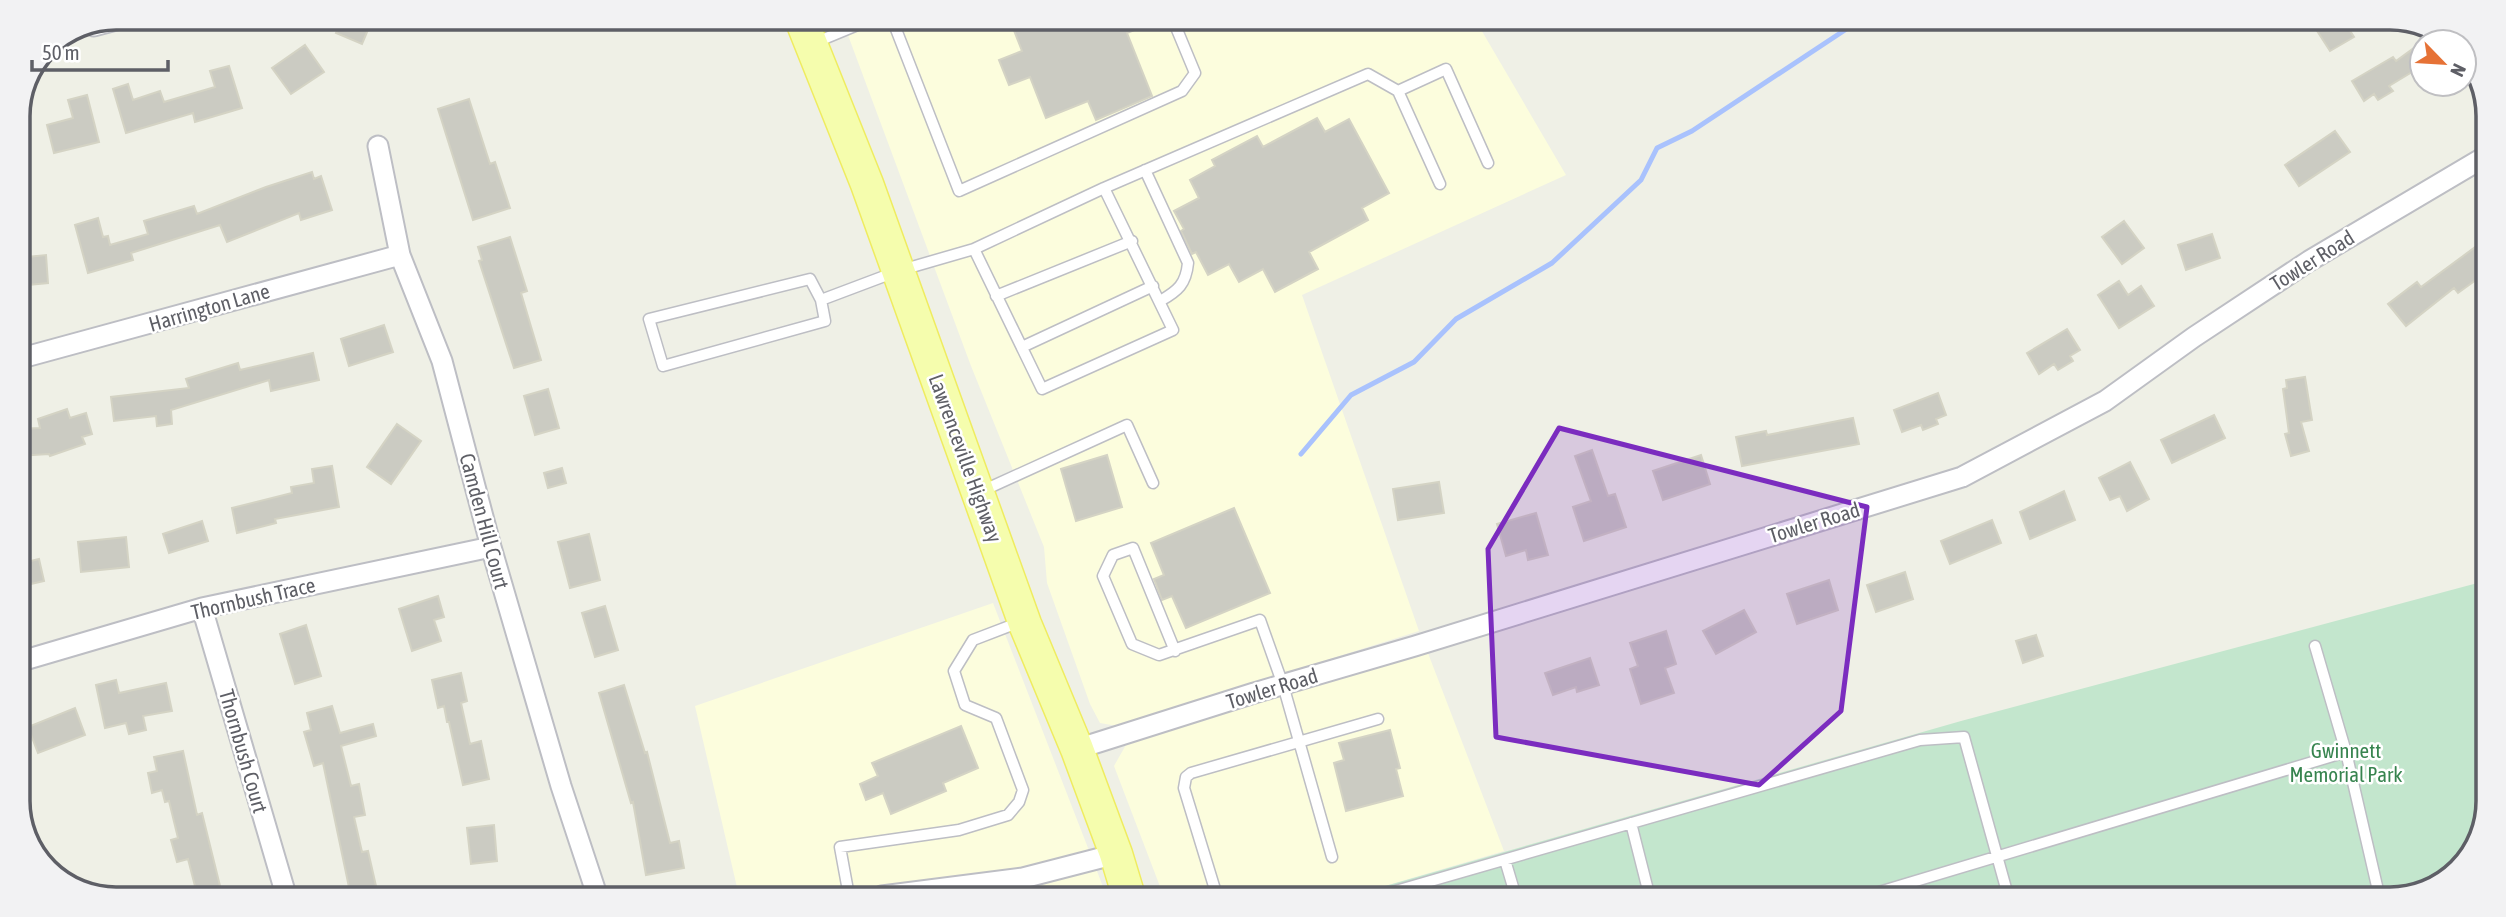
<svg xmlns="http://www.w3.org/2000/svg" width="2506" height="917" font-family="'Asap Condensed',sans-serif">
	<rect width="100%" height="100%" fill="#eff0e6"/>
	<path fill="#fcfddd" d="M 842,19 L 1476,21 L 1566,175 L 1302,295 L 1419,631 L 1117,726 L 1100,723 L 1090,704 L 1047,583 L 1044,547 L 971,366 Z
		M 993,603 L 1107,897 L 739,896 L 695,706 Z
		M 1426,648 L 1504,851 L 1347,897 L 1164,897 L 1114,766 L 1127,743 Z"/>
	<path fill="#c3e6cd" d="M 2485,581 L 2483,833 L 2445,883 L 2391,899 L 1347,897 L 1961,721 Z"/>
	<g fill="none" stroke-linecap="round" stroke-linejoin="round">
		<path stroke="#a9c2fd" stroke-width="5" d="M 1301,454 L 1351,395 L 1414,362 L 1456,319 L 1552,263 L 1641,180 L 1657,148 L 1692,131 L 1857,22"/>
	</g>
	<path fill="#cbcbc2" stroke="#d4d3c4" stroke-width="2" d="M 342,18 L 373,18 L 362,44 L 336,33 Z
		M 1010,20 L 1158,20 L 1127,33 L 1152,96 L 1096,120 L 1088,101 L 1046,118 L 1030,77 L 1009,85 L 999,60 L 1022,51 Z
		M 2312,23 L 2345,23 L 2354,37 L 2330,51 Z
		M 2422,42 L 2422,66 L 2389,86 L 2393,91 L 2378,100 L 2374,94 L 2364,101 L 2352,81 L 2393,57 L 2396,61 Z
		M 305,45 L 324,72 L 291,94 L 272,68 Z
		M 229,66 L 242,108 L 195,122 L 193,113 L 126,133 L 113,89 L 128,84 L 133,100 L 160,91 L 164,102 L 215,87 L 210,71 Z
		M 87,95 L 99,142 L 54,153 L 47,125 L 73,118 L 68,100 Z
		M 469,99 L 490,164 L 495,162 L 510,208 L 473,220 L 438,109 Z
		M 1317,118 L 1325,132 L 1349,119 L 1389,193 L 1362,208 L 1368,220 L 1309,252 L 1318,269 L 1275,292 L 1263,269 L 1239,282 L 1229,264 L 1208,275 L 1196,252 L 1192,254 L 1181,231 L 1184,229 L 1174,211 L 1199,198 L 1190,180 L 1215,166 L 1212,160 L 1257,136 L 1263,147 Z
		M 2335,131 L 2350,152 L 2299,186 L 2285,165 Z
		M 312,172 L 314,179 L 321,176 L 332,210 L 301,220 L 299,213 L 227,242 L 220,225 L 131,253 L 133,260 L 88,273 L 75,225 L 98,218 L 103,237 L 108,236 L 110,245 L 148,234 L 144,221 L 194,206 L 197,214 L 266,187 Z
		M 2124,221 L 2144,248 L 2122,264 L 2102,237 Z
		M 2212,234 L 2220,258 L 2186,270 L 2178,245 Z
		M 510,237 L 527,291 L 521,293 L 541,360 L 514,368 L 479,261 L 482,260 L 478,247 Z
		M 2478,245 L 2487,257 L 2487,272 L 2458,293 L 2454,288 L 2406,326 L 2388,304 L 2417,282 L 2421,287 Z
		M 46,255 L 48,283 L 18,286 L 18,258 Z
		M 2119,281 L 2128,295 L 2141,286 L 2154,306 L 2119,328 L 2098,295 Z
		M 384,325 L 393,352 L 349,366 L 341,339 Z
		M 2067,329 L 2080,350 L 2070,356 L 2073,361 L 2058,370 L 2054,364 L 2039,374 L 2027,353 Z
		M 313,353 L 319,380 L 271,391 L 269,380 L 171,410 L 172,424 L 157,426 L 156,416 L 114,421 L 111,397 L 189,388 L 186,379 L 238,363 L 240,370 Z
		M 2305,377 L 2312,420 L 2301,422 L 2309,451 L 2291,456 L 2285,434 L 2289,433 L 2283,389 L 2287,388 L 2286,380 Z
		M 548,389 L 559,428 L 535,435 L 524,396 Z
		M 1938,393 L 1946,415 L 1936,419 L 1938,424 L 1923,430 L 1921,425 L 1902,432 L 1894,410 Z
		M 67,409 L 70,418 L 86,413 L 92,434 L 82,437 L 85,444 L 50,456 L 49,454 L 18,456 L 18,429 L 40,428 L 38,419 Z
		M 2214,415 L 2225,438 L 2172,463 L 2161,440 Z
		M 1853,418 L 1859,444 L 1742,466 L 1736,437 L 1766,431 L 1767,435 Z
		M 397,424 L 421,441 L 391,484 L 367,467 Z
		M 1592,450 L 1608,496 L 1615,494 L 1626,527 L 1584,541 L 1573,507 L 1591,501 L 1575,456 Z
		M 1107,455 L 1122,507 L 1076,521 L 1061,469 Z
		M 1701,455 L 1710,484 L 1663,500 L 1653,471 Z
		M 2130,462 L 2149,499 L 2127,511 L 2120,496 L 2110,500 L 2099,478 Z
		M 332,466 L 339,507 L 275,519 L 276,523 L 237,533 L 232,508 L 292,493 L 291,487 L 314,483 L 312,469 Z
		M 562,468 L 566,483 L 548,488 L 544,473 Z
		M 1439,482 L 1444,513 L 1398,520 L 1393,489 Z
		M 2064,491 L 2075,520 L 2030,539 L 2020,512 Z
		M 1234,508 L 1270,593 L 1186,628 L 1172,596 L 1162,600 L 1154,579 L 1164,575 L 1151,543 Z
		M 1536,513 L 1548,555 L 1528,560 L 1526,550 L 1506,556 L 1497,524 Z
		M 1992,520 L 2001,543 L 1950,564 L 1941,541 Z
		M 202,521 L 208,541 L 169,553 L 163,534 Z
		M 589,534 L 600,580 L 570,588 L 558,542 Z
		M 126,537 L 129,567 L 81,572 L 78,542 Z
		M 39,559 L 44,581 L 18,587 L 18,564 Z
		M 1905,572 L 1913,599 L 1876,612 L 1867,585 Z
		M 1829,580 L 1838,610 L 1797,624 L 1787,594 Z
		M 438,596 L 444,617 L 434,620 L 441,641 L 412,651 L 399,609 Z
		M 605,606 L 618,650 L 595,657 L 582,613 Z
		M 1744,610 L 1756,632 L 1716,654 L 1703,631 Z
		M 306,625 L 321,676 L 295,684 L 280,634 Z
		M 1666,631 L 1676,664 L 1665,668 L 1674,693 L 1641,704 L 1630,669 L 1638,666 L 1630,643 Z
		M 2036,635 L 2043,656 L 2023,663 L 2016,641 Z
		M 1590,658 L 1599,685 L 1577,692 L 1576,687 L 1553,695 L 1545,673 Z
		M 461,673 L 467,701 L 461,703 L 470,744 L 481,741 L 489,779 L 463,785 L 449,722 L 447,722 L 444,706 L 438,708 L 432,680 Z
		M 116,680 L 119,693 L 166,683 L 172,711 L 143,716 L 146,730 L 129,734 L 126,723 L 105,728 L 96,685 Z
		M 624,685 L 645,753 L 647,752 L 670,843 L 679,841 L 684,868 L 646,875 L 633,802 L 631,803 L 599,693 Z
		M 332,706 L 340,733 L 373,724 L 376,736 L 341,746 L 351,786 L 359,784 L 365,815 L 354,817 L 362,852 L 368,851 L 376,886 L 350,892 L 323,763 L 314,766 L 304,732 L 311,730 L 307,713 Z
		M 75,708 L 85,735 L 38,753 L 28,727 Z
		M 961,726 L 978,768 L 943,783 L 946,791 L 891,814 L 883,793 L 866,800 L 860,784 L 878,776 L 872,763 Z
		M 1390,730 L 1400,768 L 1396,769 L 1403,796 L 1346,811 L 1334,763 L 1344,760 L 1339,743 Z
		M 183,751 L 197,815 L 202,813 L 222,894 L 197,894 L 188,859 L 177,862 L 171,840 L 178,838 L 169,801 L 165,802 L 162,790 L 152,793 L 148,773 L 157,771 L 154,757 Z
		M 494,825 L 497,861 L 471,864 L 467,828 Z"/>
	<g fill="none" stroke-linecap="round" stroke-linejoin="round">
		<defs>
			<path id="lane" d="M 892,19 L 959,191 L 1182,91 L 1195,73 L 1173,20
				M 814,43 L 872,19
				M 1398,91 L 1440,184
				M 1145,170 L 1188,263 C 1186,284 1178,291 1160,301
				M 1104,188 L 1368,74 L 1398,91 L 1446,69 L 1488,163
				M 996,296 L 1132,241
				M 821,300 L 810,279 L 649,319 L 663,366 L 825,321 L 821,300 L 898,271 L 974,249 L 1042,389 L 1173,330 L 1104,188 L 974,249
				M 1022,347 L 1153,286
				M 982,491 L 1127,425 L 1153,483
				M 2315,646 L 2346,752 L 2380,899
				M 1175,651 L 1133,548 L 1113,555 L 1103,576 L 1132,644 L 1159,655 L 1260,620 L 1283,685 L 1332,857
				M 1631,823 L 1650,898
				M 1505,860 L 1516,897
				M 849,896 L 840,847 L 959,830 L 1008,815 L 1019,802 L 1023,790 L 996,718 L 965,705 L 954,671 L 973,640 L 1020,622
				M 1217,896 L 1184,788 L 1186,777 L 1191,773 L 1378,719
				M 1375,897 L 1920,740 L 1964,737 L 2009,899
				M 1859,898 L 2346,752"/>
			<path id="street" d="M 94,26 L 124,18
				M 378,146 L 400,255 L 442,361 L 491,547 L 561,786 L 597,895
				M 18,359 L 400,255
				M 202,608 L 286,895
				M 18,662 L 202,608 L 491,547
				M 1077,749 L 1254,693 L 1415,646 L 1962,477 L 2105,401 L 2194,337 L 2309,261 L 2488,155
				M 882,896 L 1023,878 L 1116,854"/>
			<path id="primary" d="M 801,19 L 867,184 L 1025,624 L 1077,749 L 1116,854 L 1129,897"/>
		</defs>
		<use href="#lane" stroke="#bdbec4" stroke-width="13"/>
		<use href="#street" stroke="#bdbec4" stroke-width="23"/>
		<use href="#primary" stroke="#efec60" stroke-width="35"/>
		<use href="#lane" stroke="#fff" stroke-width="10"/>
		<use href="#street" stroke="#fff" stroke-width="19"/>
		<use href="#primary" stroke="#f5fdad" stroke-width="32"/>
	</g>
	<path fill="#7b2cbf" fill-opacity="0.2" stroke="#7b2cbf" stroke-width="5" stroke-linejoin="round" d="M 1559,428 L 1867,507 L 1841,711 L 1759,785 L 1496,737 L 1488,549 Z"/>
	<g text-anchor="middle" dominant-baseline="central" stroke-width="5" stroke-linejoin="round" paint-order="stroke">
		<g font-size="21" fill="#5e5f66" stroke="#fff">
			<text transform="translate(2312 260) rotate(-32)">Towler Road</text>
			<text transform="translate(209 307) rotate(-16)">Harrington Lane</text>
			<text transform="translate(966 458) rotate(70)">Lawrenceville Highway</text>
			<text transform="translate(485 521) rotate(75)">Camden Hill Court</text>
			<text transform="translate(1814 522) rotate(-17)">Towler Road</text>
			<text transform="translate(253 598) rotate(-13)">Thornbush Trace</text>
			<text transform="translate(1272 688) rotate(-17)">Towler Road</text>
			<text transform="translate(244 751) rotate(74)">Thornbush Court</text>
		</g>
		<g font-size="21" fill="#37844f" stroke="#fff">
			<text x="2346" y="750">Gwinnett<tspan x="2346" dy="24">Memorial Park</tspan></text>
		</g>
	</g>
	<path d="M0 0H2506V917H0ZM116 30H2390A86 86 0 0 1 2476 116V801A86 86 0 0 1 2390 887H116A86 86 0 0 1 30 801V116A86 86 0 0 1 116 30Z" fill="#f2f2f3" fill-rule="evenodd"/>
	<path fill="none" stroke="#5e5f66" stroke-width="3.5" d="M116 30H2390A86 86 0 0 1 2476 116V801A86 86 0 0 1 2390 887H116A86 86 0 0 1 30 801V116A86 86 0 0 1 116 30Z"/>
	<g transform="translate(2443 63) rotate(115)"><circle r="33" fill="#ffffff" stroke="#bfbfc2" stroke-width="2"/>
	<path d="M0-5L12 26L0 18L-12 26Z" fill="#e67236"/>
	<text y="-10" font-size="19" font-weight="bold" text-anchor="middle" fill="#5e5f66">N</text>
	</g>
	<path d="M32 60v10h136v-10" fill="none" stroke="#5e5f66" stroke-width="3.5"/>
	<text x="42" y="60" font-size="21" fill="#5e5f66" stroke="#ffffff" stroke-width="5" paint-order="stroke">50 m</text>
</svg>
